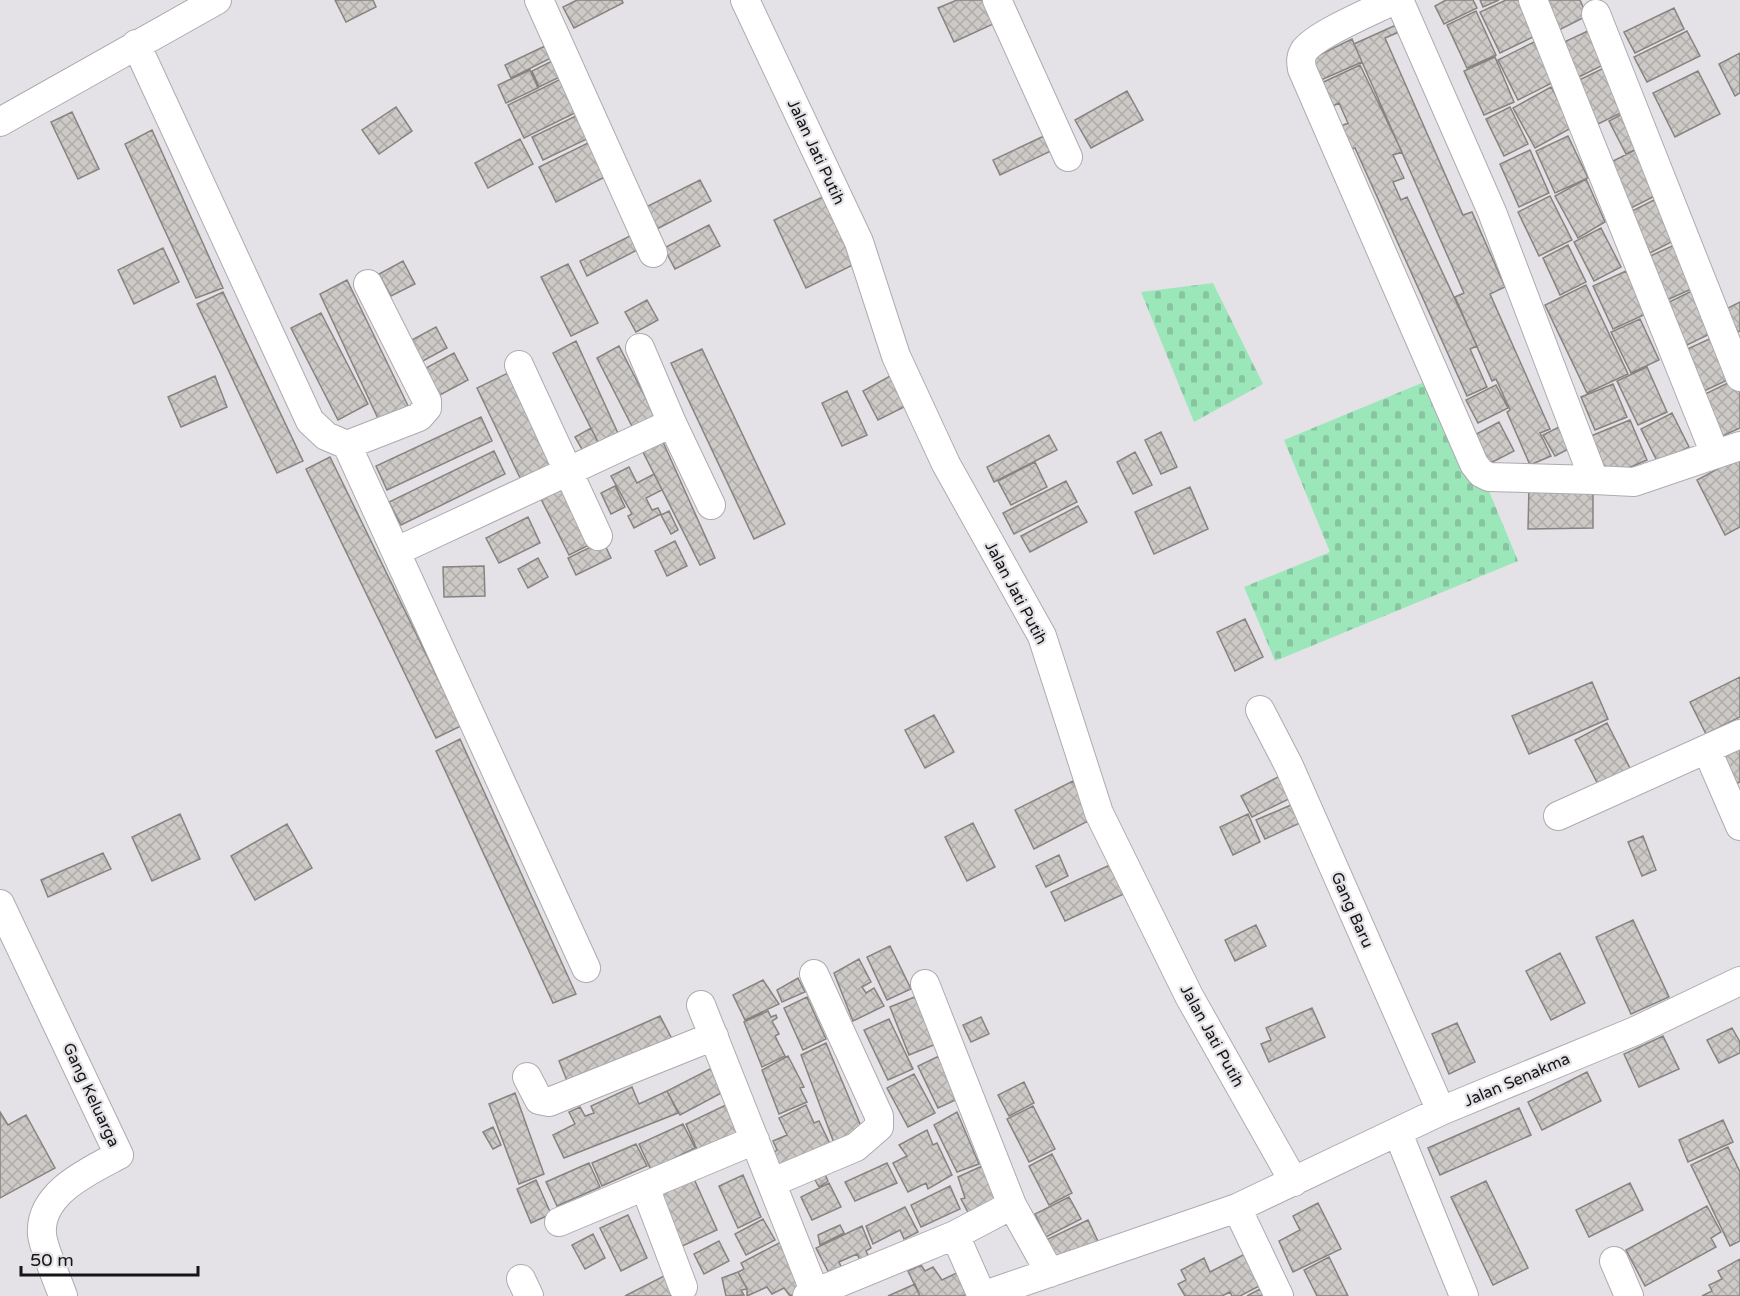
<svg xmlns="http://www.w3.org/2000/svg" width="1740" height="1296" font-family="'Varela Round',sans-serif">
	<defs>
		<pattern id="cemetery-stones" width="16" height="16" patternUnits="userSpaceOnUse" patternTransform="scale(1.5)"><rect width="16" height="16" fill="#9ce7ba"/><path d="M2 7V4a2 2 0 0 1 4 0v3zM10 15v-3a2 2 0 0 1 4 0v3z" fill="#86c59f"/></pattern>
		<pattern id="building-cross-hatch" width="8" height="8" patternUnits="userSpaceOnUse" patternTransform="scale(1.5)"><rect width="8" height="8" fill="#ccc9c6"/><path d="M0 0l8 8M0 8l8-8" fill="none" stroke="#aeaca9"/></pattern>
	</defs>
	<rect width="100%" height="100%" fill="#e4e2e6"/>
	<path fill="url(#cemetery-stones)" d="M 1213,283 L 1263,384 L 1194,422 L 1141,292 Z
		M 1441,375 L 1518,561 L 1275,661 L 1244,587 L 1330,552 L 1284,440 Z"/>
	<path fill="url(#building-cross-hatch)" stroke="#868380" stroke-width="1.5" d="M 335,0 L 373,0 L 376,7 L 346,22 Z
		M 577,0 L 622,0 L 623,3 L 574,28 L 563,7 Z
		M 957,0 L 995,0 L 1004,19 L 954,42 L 938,8 Z
		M 1446,0 L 1473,0 L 1477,8 L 1444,24 L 1435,6 Z
		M 1480,0 L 1499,0 L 1483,7 Z
		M 1506,0 L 1522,0 L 1539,34 L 1500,53 L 1480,12 Z
		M 1545,0 L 1580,0 L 1587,16 L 1559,30 Z
		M 1674,8 L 1684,29 L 1635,53 L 1624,32 Z
		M 1476,11 L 1496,55 L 1467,68 L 1447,25 Z
		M 1396,25 L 1399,32 L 1385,38 L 1463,215 L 1472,212 L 1505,287 L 1490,294 L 1550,429 L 1540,433 L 1551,456 L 1530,465 L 1507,412 L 1510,410 L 1496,379 L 1492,381 L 1455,297 L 1464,293 L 1354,44 Z
		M 1590,30 L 1607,63 L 1579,77 L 1562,43 Z
		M 1687,31 L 1700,56 L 1647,82 L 1634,57 Z
		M 1352,39 L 1362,62 L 1321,80 L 1311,59 Z
		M 1534,42 L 1554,82 L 1518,100 L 1498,60 Z
		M 545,46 L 551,58 L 511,78 L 505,65 Z
		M 1740,53 L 1740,93 L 1735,96 L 1719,64 Z
		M 1495,57 L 1514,102 L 1484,115 L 1464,71 Z
		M 558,58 L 566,74 L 539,87 L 532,71 Z
		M 1360,65 L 1402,152 L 1393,155 L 1404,178 L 1393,182 L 1401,200 L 1407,197 L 1477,346 L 1470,349 L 1487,387 L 1467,396 L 1355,148 L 1350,150 L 1330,131 L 1348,123 L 1339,103 L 1325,110 L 1315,86 Z
		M 1610,65 L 1631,108 L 1598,124 L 1577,81 Z
		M 530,70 L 538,88 L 506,103 L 498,85 Z
		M 1698,71 L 1720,114 L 1675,137 L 1653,93 Z
		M 563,78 L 579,111 L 524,138 L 508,105 Z
		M 1551,87 L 1573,127 L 1535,148 L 1513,108 Z
		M 1127,91 L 1143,120 L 1091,148 L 1075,120 Z
		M 396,107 L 412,131 L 379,154 L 362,130 Z
		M 1510,107 L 1528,144 L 1504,156 L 1486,119 Z
		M 1628,111 L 1645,145 L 1626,154 L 1609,121 Z
		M 72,112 L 99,169 L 78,179 L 51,122 Z
		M 578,115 L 589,138 L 543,160 L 532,137 Z
		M 152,130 L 223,288 L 196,298 L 125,144 Z
		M 1044,136 L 1051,151 L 1000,175 L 993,160 Z
		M 1568,136 L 1588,178 L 1555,193 L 1536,151 Z
		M 520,139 L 533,164 L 488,188 L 475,163 Z
		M 588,143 L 605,177 L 556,202 L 539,167 Z
		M 1639,148 L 1661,193 L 1631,208 L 1609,163 Z
		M 1530,150 L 1549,193 L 1519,207 L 1500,164 Z
		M 1586,179 L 1605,222 L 1578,238 L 1555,196 Z
		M 700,180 L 711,201 L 657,229 L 646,207 Z
		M 829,194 L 861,261 L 806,288 L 774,220 Z
		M 1550,196 L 1572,240 L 1539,256 L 1518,212 Z
		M 1658,198 L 1679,238 L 1650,253 L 1630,212 Z
		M 709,225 L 720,246 L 675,269 L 664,248 Z
		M 1601,228 L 1621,267 L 1594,281 L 1574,242 Z
		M 632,235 L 639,249 L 587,276 L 580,261 Z
		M 1681,242 L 1700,285 L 1667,300 L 1648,257 Z
		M 1568,245 L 1586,282 L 1560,295 L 1543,258 Z
		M 163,248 L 179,282 L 134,304 L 118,270 Z
		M 403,261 L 415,284 L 391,296 L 379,274 Z
		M 568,264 L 598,323 L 571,336 L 541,277 Z
		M 1626,271 L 1646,314 L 1613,329 L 1593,286 Z
		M 347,280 L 412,414 L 382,427 L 320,294 Z
		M 1586,285 L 1628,374 L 1587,393 L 1545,305 Z
		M 1698,288 L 1718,330 L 1685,346 L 1665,304 Z
		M 223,292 L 303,461 L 277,473 L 197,304 Z
		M 647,300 L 658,320 L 636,332 L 625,312 Z
		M 1740,302 L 1740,331 L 1738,332 L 1726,309 Z
		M 321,313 L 368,404 L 338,420 L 291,328 Z
		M 1640,319 L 1659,360 L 1631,373 L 1611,332 Z
		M 436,327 L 447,348 L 421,362 L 410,341 Z
		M 1716,336 L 1734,377 L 1704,391 L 1685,350 Z
		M 576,341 L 621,440 L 602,450 L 553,353 Z
		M 619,346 L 658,422 L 636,434 L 597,358 Z
		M 702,349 L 785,524 L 754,539 L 671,363 Z
		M 454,353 L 468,380 L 438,396 L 424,369 Z
		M 1647,367 L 1667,412 L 1638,425 L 1617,381 Z
		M 510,372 L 557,468 L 523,484 L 477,388 Z
		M 892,375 L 908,405 L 878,420 L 863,391 Z
		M 215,376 L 227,407 L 181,427 L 168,397 Z
		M 1736,379 L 1740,388 L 1740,428 L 1720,437 L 1701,396 Z
		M 1613,384 L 1627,417 L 1595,430 L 1581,397 Z
		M 1496,385 L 1508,408 L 1478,423 L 1466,400 Z
		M 847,391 L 867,435 L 842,446 L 822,403 Z
		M 1672,413 L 1689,447 L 1658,463 L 1641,429 Z
		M 481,417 L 492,441 L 387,490 L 376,466 Z
		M 1630,420 L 1647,460 L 1603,479 L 1586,438 Z
		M 1499,422 L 1514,451 L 1483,467 L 1469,438 Z
		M 1567,423 L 1578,444 L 1555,456 L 1543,435 Z
		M 591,428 L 601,448 L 586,456 L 575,437 Z
		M 1161,432 L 1177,467 L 1161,474 L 1145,440 Z
		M 1049,435 L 1057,450 L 994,482 L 987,467 Z
		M 663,442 L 715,558 L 700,565 L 643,452 Z
		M 494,451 L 505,474 L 401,525 L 389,502 Z
		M 1135,452 L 1152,485 L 1133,494 L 1117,462 Z
		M 330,457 L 461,726 L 436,738 L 306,469 Z
		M 1740,457 L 1740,527 L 1725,535 L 1697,480 Z
		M 1035,462 L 1047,487 L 1011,505 L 998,481 Z
		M 629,467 L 637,483 L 654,474 L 662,490 L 646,498 L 652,510 L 658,508 L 661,514 L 634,528 L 628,516 L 632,514 L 611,476 Z
		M 1066,481 L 1077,502 L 1014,534 L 1003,513 Z
		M 615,486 L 625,507 L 611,514 L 601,493 Z
		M 565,487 L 593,543 L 569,555 L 541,499 Z
		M 1190,487 L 1208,529 L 1154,554 L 1135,512 Z
		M 1593,487 L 1593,528 L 1528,529 L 1529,488 Z
		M 1078,506 L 1087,522 L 1030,552 L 1021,536 Z
		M 669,511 L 678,530 L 671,534 L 661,515 Z
		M 528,517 L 540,543 L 499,563 L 486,538 Z
		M 603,541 L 611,558 L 576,575 L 568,558 Z
		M 675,541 L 687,566 L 667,576 L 655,551 Z
		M 538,558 L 548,577 L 528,588 L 518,569 Z
		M 484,566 L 485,596 L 444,597 L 443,567 Z
		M 1245,619 L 1263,657 L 1235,671 L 1217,632 Z
		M 1740,677 L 1740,717 L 1706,734 L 1690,702 Z
		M 1592,682 L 1608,719 L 1529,754 L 1512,716 Z
		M 934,715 L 954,752 L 925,768 L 905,730 Z
		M 1607,723 L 1635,778 L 1603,794 L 1575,740 Z
		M 1740,738 L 1740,782 L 1731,787 L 1713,752 Z
		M 460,739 L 576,994 L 553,1003 L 436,751 Z
		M 1286,773 L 1297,795 L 1252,817 L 1241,796 Z
		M 1073,781 L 1092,819 L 1034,849 L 1015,810 Z
		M 1291,805 L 1300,823 L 1265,839 L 1256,820 Z
		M 180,814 L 200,859 L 152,881 L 132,837 Z
		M 1248,814 L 1260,842 L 1233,855 L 1220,827 Z
		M 973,823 L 995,867 L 967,881 L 945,837 Z
		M 287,824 L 312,868 L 255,900 L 231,856 Z
		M 1643,836 L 1656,870 L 1642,876 L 1628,842 Z
		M 103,853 L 111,869 L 48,897 L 41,880 Z
		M 1059,855 L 1068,876 L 1046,887 L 1036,866 Z
		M 1112,864 L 1126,893 L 1065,921 L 1051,892 Z
		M 1633,920 L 1669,997 L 1631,1014 L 1596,937 Z
		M 1256,925 L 1266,946 L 1235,961 L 1225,940 Z
		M 890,946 L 911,989 L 887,1000 L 867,957 Z
		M 1560,953 L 1585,1003 L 1551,1020 L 1526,971 Z
		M 859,959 L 871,982 L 862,987 L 866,993 L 874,988 L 884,1006 L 853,1021 L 834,973 Z
		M 798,978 L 805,992 L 782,1002 L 777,990 Z
		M 763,980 L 779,1004 L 745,1020 L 733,995 Z
		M 922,994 L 941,1042 L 909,1055 L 890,1007 Z
		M 807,997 L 826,1039 L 803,1050 L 784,1008 Z
		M 1312,1008 L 1325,1037 L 1269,1062 L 1261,1044 L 1271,1040 L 1266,1028 Z
		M 768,1011 L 771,1017 L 776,1015 L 777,1018 L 772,1021 L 779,1034 L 775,1036 L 785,1056 L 762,1067 L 744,1022 Z
		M 660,1016 L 673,1041 L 570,1088 L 559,1061 Z
		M 981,1017 L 989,1034 L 971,1042 L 963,1025 Z
		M 889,1019 L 913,1069 L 888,1080 L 864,1030 Z
		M 1457,1023 L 1475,1062 L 1449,1074 L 1432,1034 Z
		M 1732,1028 L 1740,1042 L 1740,1053 L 1719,1063 L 1707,1040 Z
		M 1663,1036 L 1679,1069 L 1639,1087 L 1624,1054 Z
		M 826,1043 L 863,1131 L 834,1143 L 801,1055 Z
		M 788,1056 L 804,1087 L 800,1088 L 807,1102 L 779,1114 L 762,1070 Z
		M 939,1056 L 960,1098 L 938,1108 L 918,1066 Z
		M 716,1066 L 729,1089 L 680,1115 L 667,1091 Z
		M 1587,1072 L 1601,1101 L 1542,1130 L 1528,1102 Z
		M 914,1074 L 935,1113 L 908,1127 L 887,1088 Z
		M 1024,1082 L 1034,1103 L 1009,1116 L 998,1095 Z
		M 632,1087 L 639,1104 L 667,1091 L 678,1113 L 564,1158 L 553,1135 L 575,1124 L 569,1112 L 580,1107 L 585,1116 L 594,1113 L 591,1106 Z
		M 515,1093 L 544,1174 L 519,1184 L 489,1104 Z
		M 728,1104 L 741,1132 L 698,1152 L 686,1124 Z
		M 806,1105 L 814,1123 L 819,1121 L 831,1146 L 779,1166 L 773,1153 L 777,1150 L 773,1141 L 787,1135 L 779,1118 Z
		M 1033,1106 L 1055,1149 L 1029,1162 L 1007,1119 Z
		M 1519,1108 L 1531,1135 L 1440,1175 L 1428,1148 Z
		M 0,1112 L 8,1125 L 26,1115 L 55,1168 L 0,1198 Z
		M 957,1112 L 979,1164 L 957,1172 L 934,1125 Z
		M 1723,1120 L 1733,1142 L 1688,1162 L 1679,1140 Z
		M 683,1124 L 695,1148 L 651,1170 L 639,1144 Z
		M 493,1127 L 501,1145 L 493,1149 L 483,1132 Z
		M 927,1130 L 933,1145 L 937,1143 L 952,1175 L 928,1189 L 926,1183 L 908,1192 L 893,1163 L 907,1156 L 899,1145 Z
		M 636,1144 L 647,1166 L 602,1186 L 592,1163 Z
		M 1728,1147 L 1740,1172 L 1740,1241 L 1730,1246 L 1691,1165 Z
		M 1052,1154 L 1072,1193 L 1049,1205 L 1029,1166 Z
		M 589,1163 L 600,1187 L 557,1206 L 546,1182 Z
		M 887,1163 L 897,1183 L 855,1201 L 845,1182 Z
		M 982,1166 L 999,1205 L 971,1218 L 961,1199 L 965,1198 L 958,1177 Z
		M 823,1170 L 828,1181 L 819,1187 L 813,1176 Z
		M 743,1175 L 761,1217 L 738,1228 L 719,1186 Z
		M 694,1179 L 717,1230 L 678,1248 L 655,1196 Z
		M 536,1180 L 551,1214 L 531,1223 L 517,1189 Z
		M 1486,1181 L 1528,1268 L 1493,1285 L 1451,1197 Z
		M 829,1183 L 841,1207 L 812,1220 L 801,1197 Z
		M 1630,1183 L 1643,1210 L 1589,1237 L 1576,1210 Z
		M 950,1186 L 960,1209 L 921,1227 L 911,1205 Z
		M 1069,1197 L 1081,1219 L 1046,1237 L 1035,1214 Z
		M 1318,1203 L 1341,1249 L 1293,1272 L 1279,1241 L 1300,1230 L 1293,1216 Z
		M 1707,1206 L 1721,1232 L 1711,1238 L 1716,1247 L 1645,1286 L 1626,1250 Z
		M 905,1207 L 918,1232 L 904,1239 L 900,1230 L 873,1244 L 866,1226 Z
		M 628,1215 L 647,1258 L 621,1271 L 600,1228 Z
		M 763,1219 L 775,1240 L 746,1255 L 735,1234 Z
		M 1088,1220 L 1101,1248 L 1059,1268 L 1046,1240 Z
		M 840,1225 L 844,1233 L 820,1245 L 818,1235 Z
		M 862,1226 L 871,1248 L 866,1251 L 869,1258 L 861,1262 L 857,1254 L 839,1262 L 842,1269 L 830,1275 L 816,1248 Z
		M 593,1234 L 605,1258 L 585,1269 L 572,1245 Z
		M 719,1241 L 729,1261 L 704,1274 L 694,1254 Z
		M 781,1242 L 804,1290 L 790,1296 L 784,1288 L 772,1294 L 767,1287 L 747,1296 L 747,1289 L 738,1272 L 744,1269 L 741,1263 Z
		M 1249,1252 L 1267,1282 L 1240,1296 L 1232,1296 L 1230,1292 L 1222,1296 L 1185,1296 L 1178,1284 L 1186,1280 L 1181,1270 L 1204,1258 L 1210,1272 Z
		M 1329,1257 L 1348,1296 L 1317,1296 L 1304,1270 Z
		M 1740,1259 L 1740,1296 L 1702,1296 L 1712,1291 L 1709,1285 L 1722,1279 L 1718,1271 Z
		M 921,1265 L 925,1271 L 933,1267 L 942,1280 L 967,1268 L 977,1289 L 963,1296 L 920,1296 L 908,1271 Z
		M 738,1272 L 747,1289 L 741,1290 L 744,1295 L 726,1296 L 722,1278 Z
		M 670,1273 L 681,1296 L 625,1296 Z
		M 915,1284 L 920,1296 L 888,1296 Z
		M 1260,1289 L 1264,1296 L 1247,1296 Z"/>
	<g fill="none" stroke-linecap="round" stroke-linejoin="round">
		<defs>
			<path id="minor" d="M 539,0 L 653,253
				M 745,0 L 859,242 L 896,356 L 946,464 L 1042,636 L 1099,813 L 1189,996 L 1294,1182
				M 997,0 L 1068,157
				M 1394,0 C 1373,11 1316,34 1304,51 C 1300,58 1301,62 1302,69 L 1474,464 L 1481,473 L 1489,477 L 1594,480
				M 1399,0 L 1492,212 L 1594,480 L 1634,482 L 1740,446
				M 1533,0 L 1715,454
				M 1596,14 L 1740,377
				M 136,44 L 310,421 L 326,436 L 347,445 L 586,968
				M 0,122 L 217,0
				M 640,348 L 672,423
				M 519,365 L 598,536
				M 347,445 L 419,417 L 427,408 L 427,401 L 368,284
				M 397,551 L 672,423 L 711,505
				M 1260,710 L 1289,766 L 1441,1111
				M 1707,750 L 1740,826
				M 1558,816 L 1740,734
				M 0,904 L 119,1155 C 89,1171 39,1193 42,1234 C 43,1248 58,1281 63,1296
				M 925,984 L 1012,1205 L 1050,1273
				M 701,1005 L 815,1293
				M 527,1077 L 539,1100 L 549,1102 L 714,1036
				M 1398,1133 L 1464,1296
				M 773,1182 L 856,1147 L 879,1127 L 879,1116 L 814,974
				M 645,1187 L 683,1287
				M 1237,1208 L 1279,1296
				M 559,1222 L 755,1140
				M 955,1235 L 982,1296
				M 1614,1261 L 1629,1296
				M 521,1279 L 529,1296
				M 807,1296 L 955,1235 L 1012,1205
				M 982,1296 L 1237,1208 L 1441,1111 L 1635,1031 L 1740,981"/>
		</defs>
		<use href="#minor" stroke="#adabaf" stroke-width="30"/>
		<use href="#minor" stroke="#fff" stroke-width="28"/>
	</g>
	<g text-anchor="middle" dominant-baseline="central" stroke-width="4.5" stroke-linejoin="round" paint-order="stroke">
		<g font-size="16" fill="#151416" stroke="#e4e2e6">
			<text transform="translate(816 152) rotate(65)">Jalan Jati Putih</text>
			<text transform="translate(1016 593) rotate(62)">Jalan Jati Putih</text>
			<text transform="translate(1352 910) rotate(66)">Gang Baru</text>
			<text transform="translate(1212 1036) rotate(61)">Jalan Jati Putih</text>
			<text transform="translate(1517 1080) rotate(-23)">Jalan Senakma</text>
			<text transform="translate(91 1095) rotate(65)">Gang Keluarga</text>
		</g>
	</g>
	<path d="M21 1266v9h177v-9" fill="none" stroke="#151416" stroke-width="3"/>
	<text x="30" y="1266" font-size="18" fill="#151416" stroke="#e4e2e6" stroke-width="4.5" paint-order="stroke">50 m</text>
</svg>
